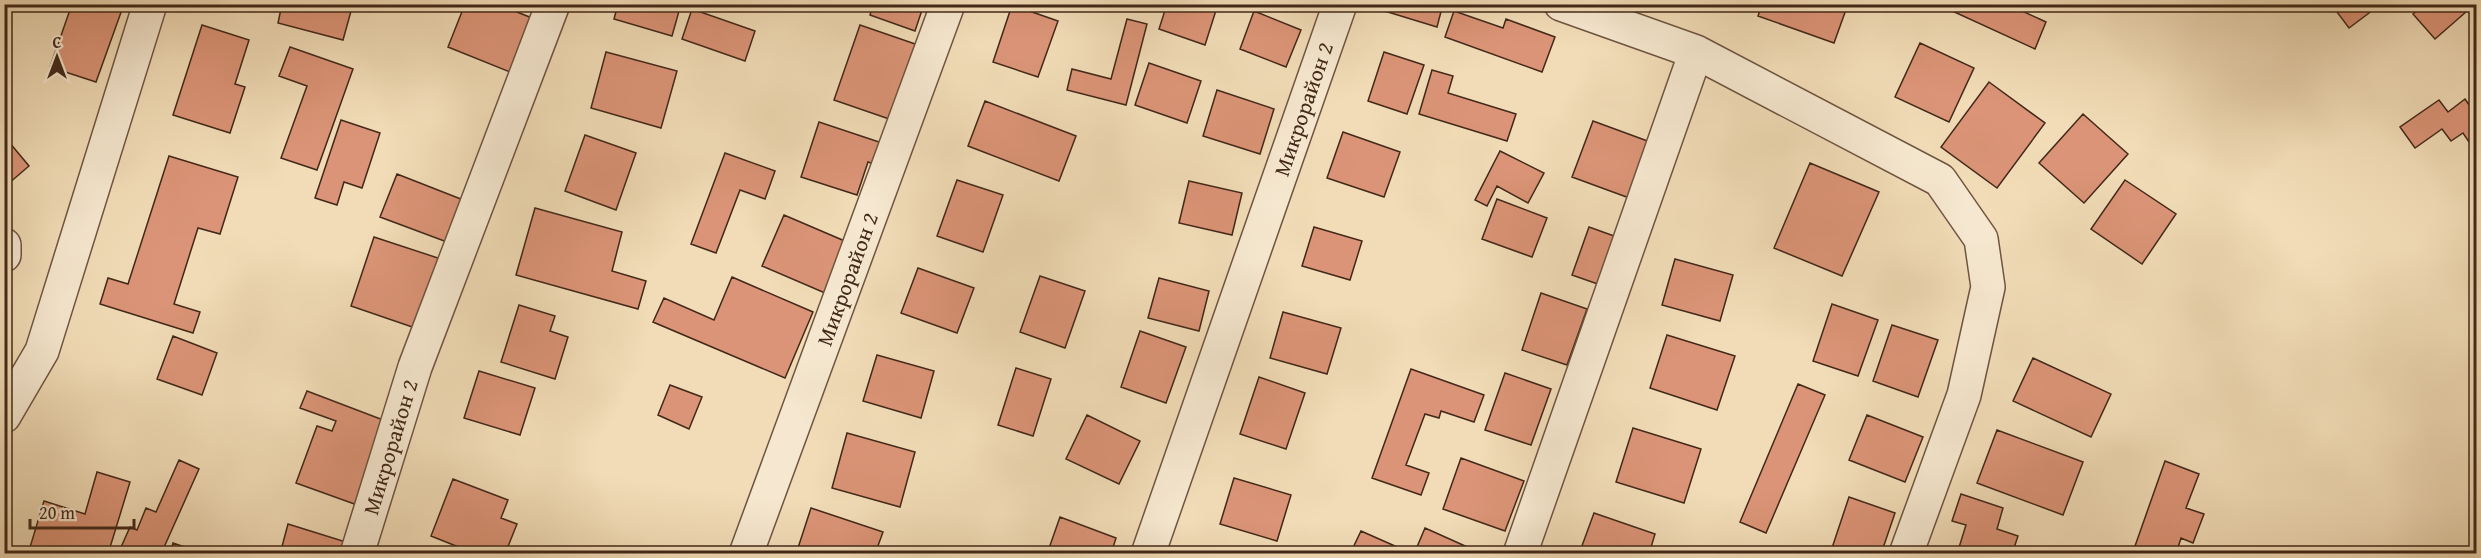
<svg xmlns="http://www.w3.org/2000/svg" width="2481" height="558" font-family="'Gentium Book Plus',serif">
	<rect width="100%" height="100%" fill="#f1dcb7"/>
	<filter id="stains"><feTurbulence type="fractalNoise" baseFrequency=".00333" numOctaves="4"/><feColorMatrix values="0 0 0 0 .2 0 0 0 0 .09 0 0 0 0 .02 0 0 0 .5 -.17"/></filter>
	<radialGradient id="worn" r=".72"><stop offset=".6" stop-color="#630" stop-opacity="0"/><stop offset="1" stop-color="#630" stop-opacity=".3"/></radialGradient>
	<path fill="#db9477" stroke="#422819" stroke-width="1.5" d="M 72,4 L 124,4 L 96,82 L 50,67 Z
		M 282,4 L 353,4 L 343,40 L 278,23 Z
		M 465,4 L 497,4 L 537,20 L 515,74 L 448,47 Z
		M 618,4 L 681,4 L 672,36 L 614,19 Z
		M 873,4 L 924,4 L 915,31 L 870,15 Z
		M 1167,4 L 1218,4 L 1205,45 L 1159,29 Z
		M 1380,4 L 1443,4 L 1437,27 L 1378,9 Z
		M 1762,4 L 1848,4 L 1834,43 L 1758,16 Z
		M 1937,4 L 2007,4 L 2046,22 L 2035,49 Z
		M 2331,4 L 2381,4 L 2349,28 Z
		M 2424,4 L 2475,4 L 2435,39 L 2413,14 Z
		M 1012,5 L 1058,21 L 1038,77 L 993,62 Z
		M 692,9 L 755,31 L 745,61 L 682,39 Z
		M 1254,11 L 1301,30 L 1286,67 L 1240,49 Z
		M 1454,11 L 1503,28 L 1506,19 L 1555,37 L 1542,72 L 1445,37 Z
		M 1127,19 L 1147,24 L 1126,105 L 1067,90 L 1072,69 L 1111,79 Z
		M 202,25 L 249,40 L 235,84 L 245,87 L 230,133 L 173,115 Z
		M 860,25 L 921,46 L 895,121 L 834,100 Z
		M 1920,43 L 1974,68 L 1949,122 L 1895,97 Z
		M 290,47 L 353,69 L 317,170 L 281,158 L 307,86 L 279,76 Z
		M 606,52 L 677,71 L 661,128 L 591,108 Z
		M 1384,52 L 1424,65 L 1407,114 L 1368,101 Z
		M 1149,63 L 1201,81 L 1187,123 L 1135,105 Z
		M 1432,70 L 1453,76 L 1448,93 L 1516,114 L 1507,141 L 1419,114 Z
		M 1989,82 L 2045,123 L 1997,188 L 1941,147 Z
		M 1217,90 L 1274,109 L 1260,154 L 1203,136 Z
		M 2465,99 L 2476,115 L 2476,141 L 2471,145 L 2463,133 L 2451,141 L 2442,129 L 2415,148 L 2400,127 L 2439,100 L 2448,112 Z
		M 985,101 L 1076,136 L 1059,181 L 968,146 Z
		M 2083,114 L 2128,154 L 2084,203 L 2039,163 Z
		M 341,120 L 380,133 L 362,188 L 344,182 L 337,205 L 315,198 Z
		M 1593,121 L 1653,143 L 1632,199 L 1572,177 Z
		M 819,122 L 888,145 L 880,166 L 868,162 L 857,195 L 801,177 Z
		M 1343,132 L 1400,152 L 1384,197 L 1327,178 Z
		M 585,135 L 636,153 L 616,210 L 565,191 Z
		M 4,136 L 29,166 L 8,184 L 4,179 Z
		M 1500,151 L 1544,173 L 1528,203 L 1497,186 L 1487,206 L 1475,200 Z
		M 725,153 L 775,171 L 765,199 L 740,190 L 716,253 L 691,244 Z
		M 169,156 L 238,177 L 220,234 L 198,228 L 174,304 L 200,312 L 193,333 L 100,304 L 108,278 L 128,284 Z
		M 1810,163 L 1879,192 L 1842,276 L 1774,248 Z
		M 397,174 L 471,203 L 455,245 L 380,217 Z
		M 957,180 L 1003,195 L 983,252 L 937,236 Z
		M 2125,180 L 2176,214 L 2142,264 L 2091,229 Z
		M 1189,181 L 1242,193 L 1232,235 L 1179,223 Z
		M 1497,199 L 1547,218 L 1532,257 L 1482,239 Z
		M 535,208 L 622,232 L 612,271 L 646,281 L 638,309 L 516,275 Z
		M 784,215 L 847,242 L 825,293 L 762,266 Z
		M 1314,227 L 1362,241 L 1350,280 L 1302,266 Z
		M 1589,227 L 1628,241 L 1612,289 L 1572,275 Z
		M 374,237 L 447,261 L 424,331 L 351,306 Z
		M 1675,259 L 1733,275 L 1720,321 L 1662,305 Z
		M 918,268 L 974,288 L 957,333 L 901,313 Z
		M 1040,276 L 1085,291 L 1065,348 L 1020,332 Z
		M 732,277 L 813,312 L 785,378 L 653,322 L 664,298 L 714,320 Z
		M 1159,278 L 1209,291 L 1199,331 L 1148,318 Z
		M 1541,293 L 1587,309 L 1567,365 L 1522,350 Z
		M 1832,304 L 1878,320 L 1858,376 L 1813,361 Z
		M 519,305 L 555,316 L 550,331 L 568,337 L 555,379 L 501,362 Z
		M 1283,312 L 1341,328 L 1327,374 L 1270,358 Z
		M 1892,325 L 1938,340 L 1918,397 L 1873,381 Z
		M 1140,331 L 1186,347 L 1166,403 L 1121,387 Z
		M 1667,335 L 1735,356 L 1717,410 L 1650,388 Z
		M 173,336 L 217,353 L 202,395 L 157,379 Z
		M 877,355 L 934,371 L 921,418 L 863,401 Z
		M 2033,358 L 2111,394 L 2091,437 L 2013,401 Z
		M 1016,368 L 1051,379 L 1033,436 L 998,425 Z
		M 1411,369 L 1484,395 L 1474,422 L 1441,411 L 1439,418 L 1425,414 L 1406,465 L 1429,473 L 1421,495 L 1372,478 Z
		M 479,371 L 535,388 L 520,435 L 464,418 Z
		M 1505,373 L 1551,389 L 1531,445 L 1485,430 Z
		M 1259,377 L 1305,393 L 1286,449 L 1240,434 Z
		M 1798,384 L 1825,395 L 1766,533 L 1740,522 Z
		M 670,385 L 702,397 L 689,429 L 658,415 Z
		M 307,391 L 391,423 L 360,506 L 296,483 L 317,426 L 332,431 L 336,421 L 300,408 Z
		M 1087,415 L 1140,441 L 1119,484 L 1066,459 Z
		M 1867,415 L 1923,437 L 1905,482 L 1849,460 Z
		M 1633,428 L 1701,449 L 1684,503 L 1616,482 Z
		M 1997,430 L 2083,462 L 2063,515 L 1977,483 Z
		M 847,433 L 915,452 L 900,507 L 832,488 Z
		M 1461,458 L 1524,481 L 1505,531 L 1443,509 Z
		M 179,460 L 199,469 L 161,554 L 118,554 L 130,527 L 137,530 L 146,508 L 156,512 Z
		M 2165,461 L 2199,474 L 2186,508 L 2204,514 L 2193,543 L 2181,538 L 2176,554 L 2154,554 L 2135,546 Z
		M 97,472 L 130,482 L 108,554 L 28,554 L 44,501 L 85,514 Z
		M 1234,478 L 1291,495 L 1277,541 L 1220,524 Z
		M 453,479 L 508,500 L 501,518 L 517,524 L 505,554 L 476,554 L 431,536 Z
		M 1961,494 L 2003,508 L 1997,529 L 2018,536 L 2012,554 L 1957,554 L 1966,525 L 1952,521 Z
		M 1849,497 L 1895,513 L 1881,554 L 1830,554 Z
		M 811,508 L 883,532 L 875,554 L 796,554 Z
		M 1594,513 L 1655,534 L 1649,554 L 1579,554 Z
		M 1060,517 L 1116,538 L 1111,554 L 1047,554 Z
		M 288,524 L 349,543 L 346,554 L 280,554 Z
		M 1425,528 L 1483,554 L 1414,554 Z
		M 1361,531 L 1413,554 L 1350,554 Z
		M 173,543 L 205,554 L 170,554 Z"/>
	<g fill="none" stroke-linecap="round" stroke-linejoin="round">
		<defs>
			<path id="minor" d="M 1561,4 L 1696,52 L 1940,180 L 1981,239 L 1988,287 L 1964,395 L 1906,554
				M 4,245 L 4,255
				M 4,416 L 42,351 L 150,4
				M 357,554 L 415,367 L 553,4
				M 746,554 L 948,4
				M 1148,554 L 1340,4
				M 1520,554 L 1696,52"/>
		</defs>
		<use href="#minor" stroke="#6e5540" stroke-width="36"/>
		<use href="#minor" stroke="#f6e8d0" stroke-width="33"/>
	</g>
	<g text-anchor="middle" dominant-baseline="central" stroke-width="4.5" stroke-linejoin="round" paint-order="stroke">
		<g font-size="22" fill="#422819" stroke="#f6e8d0">
			<text transform="translate(1303 109) rotate(-71)">Микрорайон 2</text>
			<text transform="translate(847 279) rotate(-70)">Микрорайон 2</text>
			<text transform="translate(390 447) rotate(-73)">Микрорайон 2</text>
		</g>
	</g>
	<rect width="2481" height="558" fill="none" stroke="#f1dcb7" stroke-width="24"/>
	<rect x="6" y="6" width="2469" height="546" fill="none" stroke="#422819" stroke-width="3"/>
	<rect x="12" y="12" width="2457" height="534" fill="none" stroke="#422819" stroke-width="1.5"/>
	<g transform="translate(57 57)" stroke="#f6e8d0" stroke-width="4.5" paint-order="stroke">
	<path d="M0-4.5L10 22L0 15L-10 22Z" fill="#422819"/>
	<text y="-9" font-size="16" font-weight="bold" text-anchor="middle" fill="#422819">С</text>
	</g>
	<path d="M30 519v9h104v-9" fill="none" stroke="#422819" stroke-width="3"/>
	<text x="39" y="519" font-size="18" fill="#422819" stroke="#f6e8d0" stroke-width="4.5" paint-order="stroke">20 m</text>
	<rect width="100%" height="100%" filter="url(#stains)"/>
	<rect width="100%" height="100%" fill="url(#worn)"/>
</svg>
